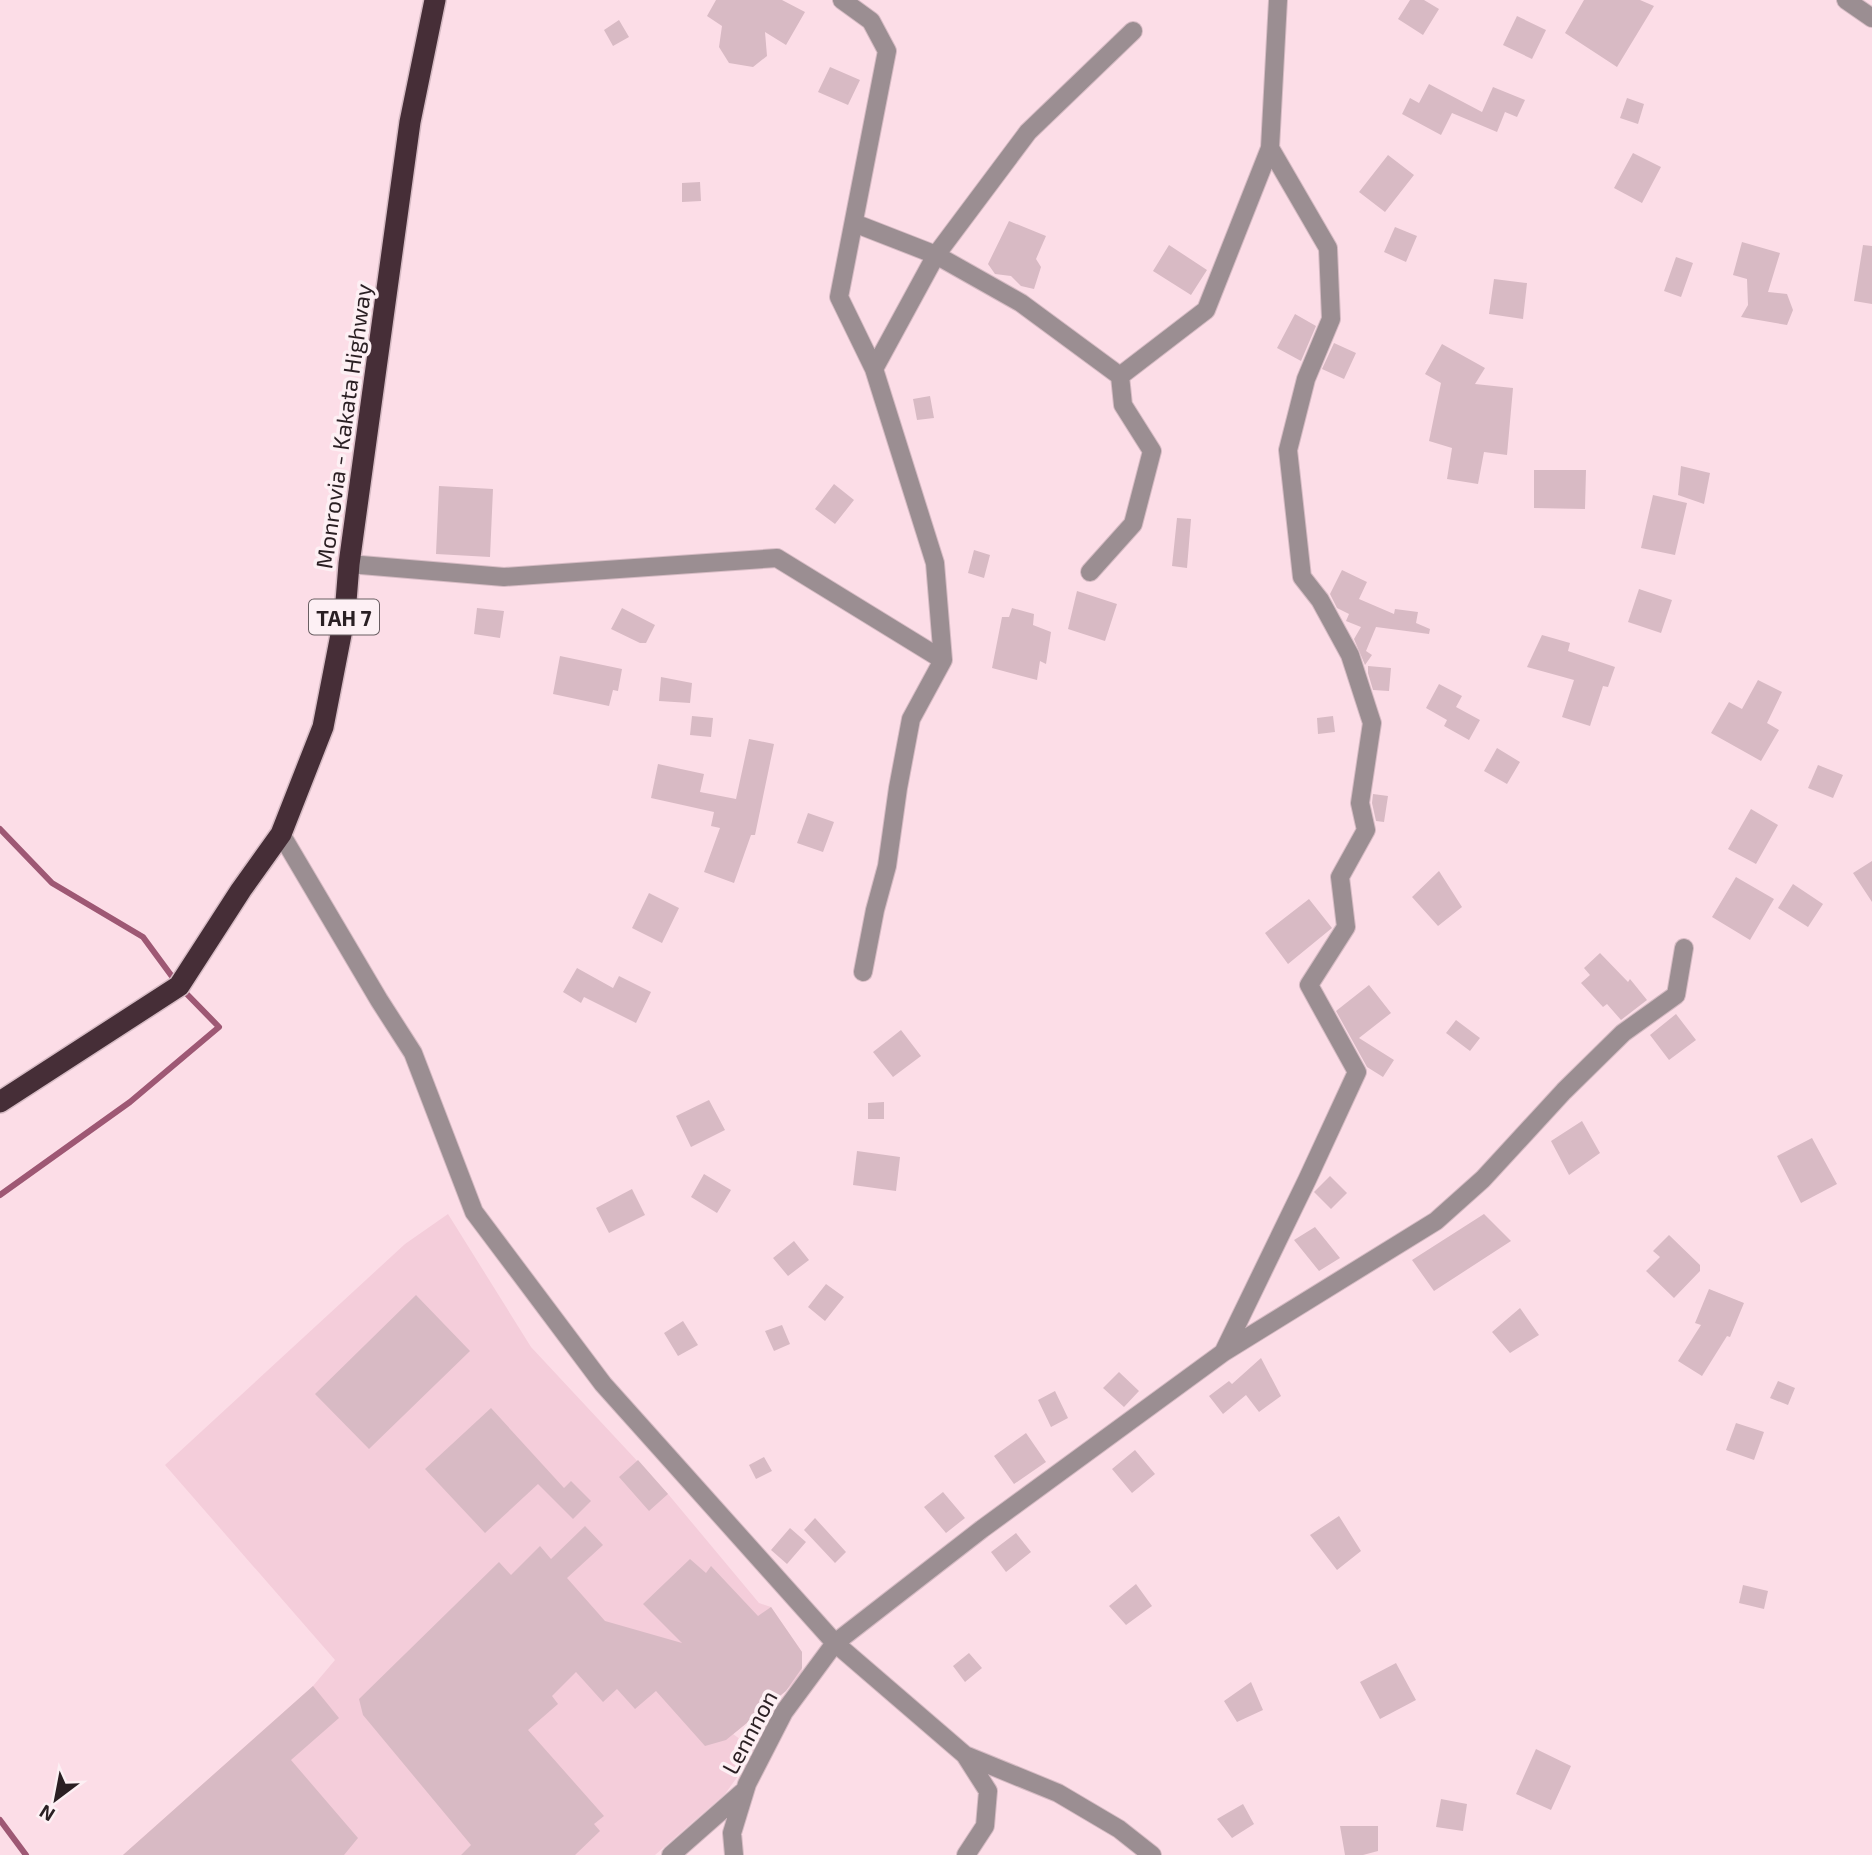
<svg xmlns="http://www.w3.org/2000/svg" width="1872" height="1855" font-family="'Exo 2',sans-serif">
	<rect width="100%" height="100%" fill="#fcdde7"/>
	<path fill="#f4cdda" d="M 448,1214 L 531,1347 L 668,1494 L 759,1603 L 771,1607 L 802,1652 L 802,1677 L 733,1734 L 756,1751 L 725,1794 L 655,1855 L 123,1855 L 313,1686 L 335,1660 L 165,1465 L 405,1244 Z"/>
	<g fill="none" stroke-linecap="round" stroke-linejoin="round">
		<path stroke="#9e5874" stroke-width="6" d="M 0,829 L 52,883 L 143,937 L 179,986 L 219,1027 L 130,1102 L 0,1195
			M 0,1820 L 26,1855"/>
	</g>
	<path fill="#d8bac4" d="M 716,0 L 782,0 L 805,12 L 786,45 L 765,32 L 767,56 L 753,67 L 729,63 L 719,47 L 722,26 L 707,16 Z
		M 1410,0 L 1424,0 L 1439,9 L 1423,35 L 1398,19 Z
		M 1584,0 L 1640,0 L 1654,6 L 1617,67 L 1565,33 Z
		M 1517,16 L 1546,30 L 1532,59 L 1503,45 Z
		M 619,20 L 629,37 L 613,46 L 604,30 Z
		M 830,67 L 860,80 L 848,105 L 818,92 Z
		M 1429,84 L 1482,112 L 1493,87 L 1525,100 L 1517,117 L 1505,112 L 1497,132 L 1452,113 L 1441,135 L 1402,114 L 1410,98 L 1419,103 Z
		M 1627,98 L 1644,104 L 1638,124 L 1620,118 Z
		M 1633,153 L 1661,167 L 1642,203 L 1614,188 Z
		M 1388,155 L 1414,175 L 1385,212 L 1359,192 Z
		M 700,182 L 701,201 L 682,202 L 682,183 Z
		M 1009,221 L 1046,236 L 1036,259 L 1041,267 L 1034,289 L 1021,286 L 1011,276 L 995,274 L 988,264 Z
		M 1395,227 L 1417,236 L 1406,262 L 1384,252 Z
		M 1742,242 L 1780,253 L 1768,292 L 1787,294 L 1793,310 L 1787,325 L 1741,317 L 1748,305 L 1747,279 L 1733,275 Z
		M 1169,245 L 1207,270 L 1191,295 L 1153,271 Z
		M 1863,245 L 1872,246 L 1872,304 L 1854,301 Z
		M 1676,257 L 1693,263 L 1681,297 L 1664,291 Z
		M 1494,279 L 1527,283 L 1523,319 L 1489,314 Z
		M 1295,314 L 1316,326 L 1301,361 L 1277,348 Z
		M 1334,343 L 1356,353 L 1344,379 L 1322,369 Z
		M 1442,344 L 1485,368 L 1475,384 L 1513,388 L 1507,455 L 1484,452 L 1478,484 L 1447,479 L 1452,448 L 1429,441 L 1441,383 L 1425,374 Z
		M 930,396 L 934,418 L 917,420 L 913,399 Z
		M 1681,466 L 1710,473 L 1704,504 L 1678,495 Z
		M 1534,470 L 1586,470 L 1585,509 L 1534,508 Z
		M 834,484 L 854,500 L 835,524 L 815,509 Z
		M 439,486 L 493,489 L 490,557 L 436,554 Z
		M 1653,495 L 1687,503 L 1675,555 L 1641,548 Z
		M 1177,518 L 1191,519 L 1187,568 L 1172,566 Z
		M 974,550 L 990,555 L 984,578 L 968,573 Z
		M 1342,570 L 1367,582 L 1359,599 L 1394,614 L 1395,609 L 1418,612 L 1416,623 L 1430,629 L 1429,634 L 1376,627 L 1366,651 L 1372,655 L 1365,665 L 1354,639 L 1361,627 L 1346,621 L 1349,614 L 1337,608 L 1330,594 Z
		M 1639,589 L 1672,600 L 1661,633 L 1628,622 Z
		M 1077,591 L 1117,604 L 1105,641 L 1068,629 Z
		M 477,608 L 504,611 L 500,638 L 474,634 Z
		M 622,608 L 655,625 L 646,643 L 640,643 L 611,629 Z
		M 1012,608 L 1034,614 L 1033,625 L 1051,632 L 1046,664 L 1040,661 L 1037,680 L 992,668 L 1002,617 L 1009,617 Z
		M 1542,635 L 1570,643 L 1568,651 L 1615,667 L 1608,687 L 1603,686 L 1590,726 L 1562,717 L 1574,680 L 1527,667 Z
		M 560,656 L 622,669 L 618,691 L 613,690 L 609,706 L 553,694 Z
		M 1368,666 L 1391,668 L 1389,691 L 1373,690 L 1368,673 Z
		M 661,677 L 692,683 L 690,703 L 659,701 Z
		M 1758,680 L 1782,692 L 1767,723 L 1779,730 L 1761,761 L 1711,733 L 1729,702 L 1742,709 Z
		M 1439,684 L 1462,696 L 1456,707 L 1480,720 L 1469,740 L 1444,726 L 1447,720 L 1426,708 Z
		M 692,716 L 713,718 L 711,737 L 690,735 Z
		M 1333,716 L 1335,732 L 1318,734 L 1317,718 Z
		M 749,739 L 774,744 L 755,835 L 751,835 L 734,883 L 704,872 L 720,828 L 711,826 L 714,812 L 651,798 L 658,764 L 704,774 L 700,792 L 736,799 Z
		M 1497,748 L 1520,762 L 1507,784 L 1484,771 Z
		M 1818,765 L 1843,775 L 1833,798 L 1808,788 Z
		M 1373,794 L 1388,796 L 1384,822 L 1376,821 L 1372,803 Z
		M 1751,809 L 1778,825 L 1756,864 L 1728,849 Z
		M 808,813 L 834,822 L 823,852 L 797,843 Z
		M 1872,861 L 1872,902 L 1853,873 Z
		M 1439,871 L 1462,907 L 1438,926 L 1412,897 Z
		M 1736,877 L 1774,899 L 1750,940 L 1712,917 Z
		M 1793,884 L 1823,904 L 1808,927 L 1778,908 Z
		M 649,893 L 679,908 L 662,943 L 632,928 Z
		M 1309,899 L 1332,928 L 1288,964 L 1265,933 Z
		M 1600,953 L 1628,982 L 1630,979 L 1647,1000 L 1621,1020 L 1607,1004 L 1603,1007 L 1581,983 L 1590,975 L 1584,968 Z
		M 577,968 L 613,988 L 619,976 L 651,992 L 636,1023 L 584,997 L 581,1003 L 563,992 Z
		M 1369,985 L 1391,1013 L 1359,1038 L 1394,1060 L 1383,1077 L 1367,1067 L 1336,1011 Z
		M 1676,1014 L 1696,1040 L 1669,1060 L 1650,1035 Z
		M 1456,1020 L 1480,1038 L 1470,1051 L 1446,1033 Z
		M 901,1030 L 921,1056 L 893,1077 L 873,1052 Z
		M 709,1100 L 725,1130 L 691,1147 L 676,1116 Z
		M 884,1102 L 884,1119 L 868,1119 L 868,1103 Z
		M 1582,1121 L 1600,1153 L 1569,1175 L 1551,1141 Z
		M 1812,1138 L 1837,1184 L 1801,1203 L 1777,1156 Z
		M 857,1151 L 900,1157 L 896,1191 L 853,1185 Z
		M 704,1174 L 731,1190 L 717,1213 L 691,1197 Z
		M 1330,1176 L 1347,1193 L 1331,1209 L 1314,1192 Z
		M 632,1189 L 645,1215 L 609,1233 L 596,1208 Z
		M 1484,1214 L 1511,1241 L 1434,1291 L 1412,1260 Z
		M 1315,1227 L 1340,1258 L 1319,1271 L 1294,1240 Z
		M 1669,1235 L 1700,1265 L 1700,1271 L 1674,1298 L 1646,1271 L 1660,1257 L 1653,1251 Z
		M 794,1241 L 809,1260 L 788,1276 L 773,1258 Z
		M 826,1284 L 844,1297 L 825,1321 L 808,1307 Z
		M 1709,1289 L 1744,1303 L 1730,1337 L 1727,1336 L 1702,1376 L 1678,1361 L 1701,1325 L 1695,1323 Z
		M 416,1295 L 470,1351 L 369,1449 L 315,1394 Z
		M 1520,1308 L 1539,1335 L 1510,1353 L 1492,1332 Z
		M 683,1321 L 698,1345 L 678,1356 L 664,1333 Z
		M 782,1325 L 790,1344 L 774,1351 L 765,1331 Z
		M 1261,1358 L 1281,1396 L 1259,1412 L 1246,1395 L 1223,1414 L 1209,1396 L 1229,1381 L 1232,1384 Z
		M 1119,1372 L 1139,1391 L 1124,1407 L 1103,1388 Z
		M 1778,1381 L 1795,1388 L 1788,1405 L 1770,1398 Z
		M 1055,1391 L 1068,1418 L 1051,1427 L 1038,1400 Z
		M 491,1408 L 564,1488 L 571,1481 L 591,1501 L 573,1519 L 538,1484 L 485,1533 L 425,1469 Z
		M 1736,1423 L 1764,1432 L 1754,1460 L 1726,1450 Z
		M 1026,1433 L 1046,1462 L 1014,1484 L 994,1456 Z
		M 1135,1450 L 1155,1474 L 1132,1493 L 1112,1469 Z
		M 764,1457 L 772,1471 L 756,1479 L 749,1465 Z
		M 638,1460 L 668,1494 L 649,1511 L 619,1477 Z
		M 943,1492 L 965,1518 L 946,1533 L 924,1507 Z
		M 1339,1516 L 1361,1551 L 1337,1570 L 1310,1535 Z
		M 815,1518 L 846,1552 L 835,1563 L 804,1530 Z
		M 585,1526 L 603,1545 L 567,1578 L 605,1621 L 682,1643 L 643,1604 L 690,1559 L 706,1573 L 711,1566 L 758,1616 L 771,1607 L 802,1652 L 802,1668 L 786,1691 L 726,1740 L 705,1746 L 656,1691 L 635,1709 L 617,1689 L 603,1702 L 576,1672 L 552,1696 L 558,1704 L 528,1730 L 604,1816 L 594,1824 L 600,1831 L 575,1855 L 461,1855 L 471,1845 L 363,1715 L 359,1699 L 499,1562 L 511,1575 L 540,1546 L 551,1559 Z
		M 790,1528 L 806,1542 L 787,1564 L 771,1550 Z
		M 1016,1533 L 1031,1552 L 1006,1572 L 991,1552 Z
		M 1136,1584 L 1152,1606 L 1126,1625 L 1109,1606 Z
		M 1743,1585 L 1768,1591 L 1764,1609 L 1739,1603 Z
		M 969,1653 L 982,1668 L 965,1682 L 953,1666 Z
		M 1396,1663 L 1416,1700 L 1380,1719 L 1360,1682 Z
		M 1251,1682 L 1263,1710 L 1237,1722 L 1224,1701 Z
		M 313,1686 L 339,1718 L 291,1760 L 358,1838 L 344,1855 L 123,1855 Z
		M 1536,1749 L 1571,1766 L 1551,1810 L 1516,1794 Z
		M 1441,1799 L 1467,1804 L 1463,1831 L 1436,1827 Z
		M 1243,1804 L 1254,1824 L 1232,1838 L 1217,1819 Z
		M 1340,1826 L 1378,1826 L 1378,1851 L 1363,1855 L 1345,1855 Z"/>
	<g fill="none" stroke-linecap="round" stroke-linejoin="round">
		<defs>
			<path id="street" d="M 842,0 L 871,21 L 887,51 L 839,297 L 874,369 L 935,563 L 943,660 L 911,719 L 898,788 L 887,866 L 875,910 L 863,972
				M 1846,0 L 1872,18
				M 854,223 L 936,255 L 1021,303 L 1120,376
				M 874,369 L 936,255 L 1028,132 L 1133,31
				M 349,564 L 504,577 L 777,558 L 943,660
				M 1090,572 L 1133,524 L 1152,451 L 1123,405 L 1120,376 L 1206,310 L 1270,148 L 1278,0
				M 281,834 L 379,1000 L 413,1053 L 474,1212 L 603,1384 L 835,1643 L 965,1755 L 988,1791 L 985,1826 L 966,1855
				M 1224,1351 L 1307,1180 L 1357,1072 L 1309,985 L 1346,927 L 1340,877 L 1366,830 L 1360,803 L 1372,723 L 1350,655 L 1320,600 L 1302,577 L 1288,450 L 1306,379 L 1331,319 L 1328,248 L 1270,148
				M 965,1755 L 1058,1793 L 1119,1829 L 1152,1855
				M 671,1855 L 745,1790
				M 734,1855 L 732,1833 L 747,1784 L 784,1712 L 835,1643 L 982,1529 L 1224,1352 L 1436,1221 L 1483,1179 L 1564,1091 L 1623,1033 L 1676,995 L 1684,948"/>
			<path id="highway" d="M 0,1102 L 179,986 L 241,890 L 281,834 L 323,727 L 345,614 L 349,564 L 410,122 L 435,0"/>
		</defs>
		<use href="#street" stroke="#d6bbc4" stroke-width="20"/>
		<use href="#highway" stroke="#d6bbc4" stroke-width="24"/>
		<use href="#street" stroke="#9b8e92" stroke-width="18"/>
		<use href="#highway" stroke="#462e37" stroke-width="21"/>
	</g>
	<g text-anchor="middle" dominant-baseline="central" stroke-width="7" stroke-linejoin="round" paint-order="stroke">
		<rect fill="#fdf0f4" stroke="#695e62" stroke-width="2" x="309" y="599.5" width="70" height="35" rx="5"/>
		<g font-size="21" font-weight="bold" fill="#2a1f23">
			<text x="344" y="617">TAH 7</text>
		</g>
		<g font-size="23" fill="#2a1f23" stroke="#fdf0f4">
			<text transform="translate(343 426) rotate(-82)">Monrovia - Kakata Highway</text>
			<text transform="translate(749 1732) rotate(-62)">Lennnon</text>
		</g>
	</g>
	<g transform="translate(56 1799) rotate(212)" stroke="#fdf0f4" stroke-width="5" paint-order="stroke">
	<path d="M0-5L12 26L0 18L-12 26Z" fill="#2a1f23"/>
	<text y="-10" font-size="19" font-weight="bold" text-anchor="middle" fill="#2a1f23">N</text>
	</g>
</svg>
